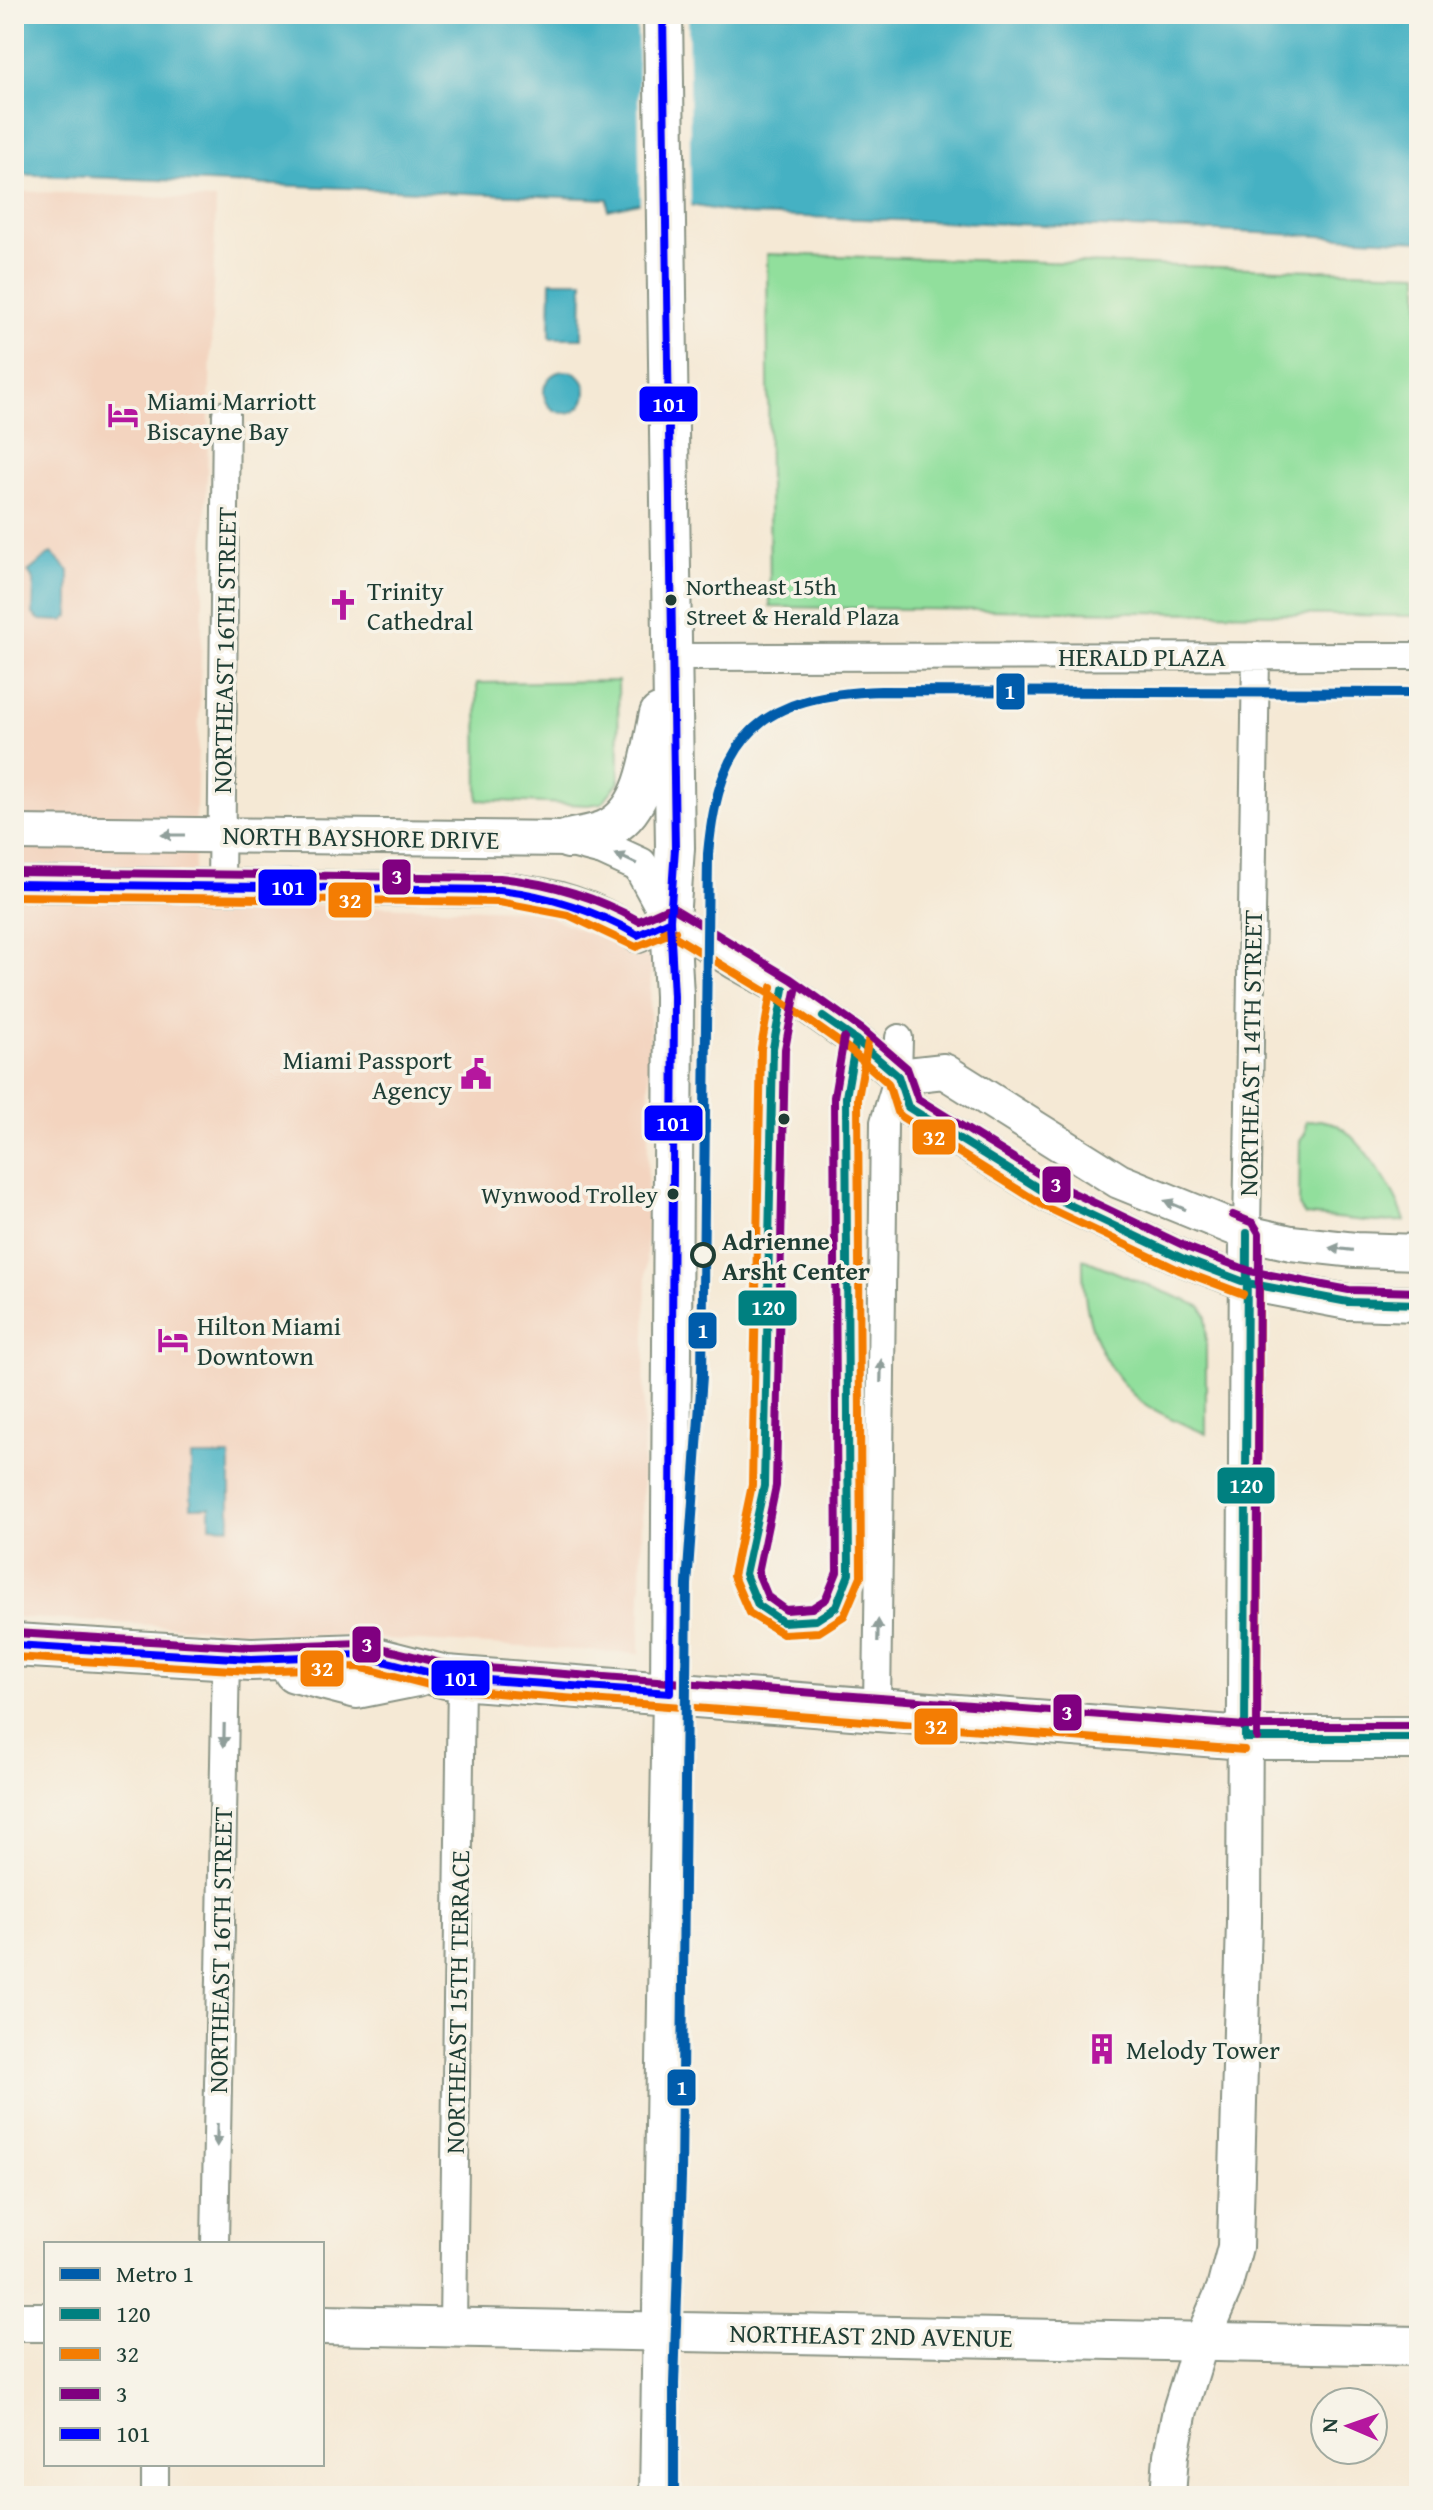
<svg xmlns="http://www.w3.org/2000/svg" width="1433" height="2510" font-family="'Gentium Book Plus',serif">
	<rect width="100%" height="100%" fill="#f7f3e8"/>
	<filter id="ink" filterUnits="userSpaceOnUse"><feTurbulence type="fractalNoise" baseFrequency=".0125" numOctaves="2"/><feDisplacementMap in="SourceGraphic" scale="16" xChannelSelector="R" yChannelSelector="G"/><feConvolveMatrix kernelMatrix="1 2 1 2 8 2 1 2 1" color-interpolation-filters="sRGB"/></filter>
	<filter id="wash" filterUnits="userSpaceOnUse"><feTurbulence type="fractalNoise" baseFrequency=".006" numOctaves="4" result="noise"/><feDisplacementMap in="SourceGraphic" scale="32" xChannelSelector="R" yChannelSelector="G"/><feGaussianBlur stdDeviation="1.8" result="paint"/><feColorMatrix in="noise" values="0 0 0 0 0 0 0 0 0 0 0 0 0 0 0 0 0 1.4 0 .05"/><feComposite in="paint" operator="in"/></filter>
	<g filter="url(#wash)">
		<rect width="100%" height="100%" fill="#f5e9d5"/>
		<path fill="#f3d4bf" d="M 14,191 L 216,200 L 193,902 L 533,910 L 651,959 L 640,1654 L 14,1617 Z"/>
		<path fill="#91df9c" stroke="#588e68" stroke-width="2" d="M 767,254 L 1419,273 L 1419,616 L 770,607 Z
			M 618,681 L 619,782 L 602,803 L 588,805 L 478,800 L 477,683 Z
			M 1320,1120 C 1326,1122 1334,1122 1339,1126 C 1364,1143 1396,1192 1405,1221 L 1376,1222 L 1305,1215 L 1299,1206 L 1300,1141 L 1305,1134 L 1306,1122 Z
			M 1083,1259 L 1202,1307 L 1206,1316 L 1206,1434 C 1187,1425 1155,1413 1139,1400 C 1097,1363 1082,1313 1083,1259 Z"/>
		<path fill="#45b1c3" stroke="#32777c" stroke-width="2" d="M 14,14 L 1419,14 L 1419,241 L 1218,231 L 745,215 L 679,203 L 647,201 L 608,210 L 608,199 L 14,174 Z
			M 551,281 L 583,281 L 582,338 L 550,338 Z
			M544 392a21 21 0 1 1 42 0a21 21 0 1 1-42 0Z
			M 51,553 L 69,571 L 69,616 L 63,621 L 40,620 L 33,614 L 34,581 L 28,572 Z
			M 191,1456 L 230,1456 L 230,1527 L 210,1526 L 210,1507 L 191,1507 Z"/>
		<path fill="#f5e9d5" d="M 637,14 L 688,14 L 691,209 L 647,205 L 640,207 Z"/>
	</g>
	<g filter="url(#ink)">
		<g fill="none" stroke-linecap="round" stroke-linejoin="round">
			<defs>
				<path id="minor" d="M 673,657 L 1419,656
					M 221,886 L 226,414
					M 1247,1233 L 1256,656
					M 877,1709 L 884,1122 L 898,1076 L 899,1038
					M 215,2244 L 226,1657
					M 453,2327 L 461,1678
					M 155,2496 L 155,2464"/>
				<path id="tertiary" d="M 14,833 L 568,839 L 603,848 L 640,865 L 670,920 L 736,962 L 784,989 L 856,1040 L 898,1076 L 908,1107 L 1051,1196 L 1184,1259 L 1247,1283 L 1348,1302 L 1419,1304
					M 14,884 L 500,890 C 555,895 590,906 638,935 L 670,920
					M 898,1076 L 944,1071 L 1119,1181 L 1247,1233 L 1291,1243 L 1355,1250 L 1419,1252
					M 657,2496 L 670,1693
					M 1168,2496 L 1171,2455 L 1180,2410 L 1201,2342 L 1224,2289 L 1235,2247 L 1244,1922 L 1247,1233"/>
				<path id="secondary" d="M 663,14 L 675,848 L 670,920 L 674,996 L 670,1693
					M 568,839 C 580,836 593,835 605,830 C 647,812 650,753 659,714
					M 14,2322 L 46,2322
					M 322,2325 L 1419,2346"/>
				<path id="primary" d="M 14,1645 L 251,1659 L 360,1655 L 446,1677 L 1245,1738 L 1419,1738
					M 295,1671 L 357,1687 L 417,1675"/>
			</defs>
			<use href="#minor" stroke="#8a9384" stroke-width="30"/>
			<use href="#tertiary" stroke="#8a9384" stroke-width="38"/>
			<use href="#secondary" stroke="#8a9384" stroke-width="42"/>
			<use href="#primary" stroke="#8a9384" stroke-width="46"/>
			<use href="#minor" stroke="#fff" stroke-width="26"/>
			<use href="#tertiary" stroke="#fff" stroke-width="34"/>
			<use href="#secondary" stroke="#fff" stroke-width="38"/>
			<use href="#primary" stroke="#fff" stroke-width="42"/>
			<defs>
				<path id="bus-1" d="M 784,989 L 773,1048 L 764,1486 L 745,1574 L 758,1605 L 783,1622 L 816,1620 L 836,1607 L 849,1574 L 846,1097 L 856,1040
					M 823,1017 L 856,1040 L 898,1076 L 908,1107 L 1051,1196 L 1184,1259 L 1247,1283 L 1348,1302 L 1419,1304
					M 1245,1738 L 1247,1233
					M 1245,1738 L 1419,1738"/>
				<path id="bus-2" d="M 14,896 L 499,902 L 568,915 L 636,947 L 675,931
					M 664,930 L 778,999 L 849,1049 L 888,1083 L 897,1112 L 902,1117 L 1046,1207 L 1179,1270 L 1243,1294
					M 772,987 L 761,1048 L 752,1485 L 733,1576 L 749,1613 L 783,1634 L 819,1632 L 844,1616 L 861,1576 L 858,1098 L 868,1042
					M 14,1657 L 250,1671 L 359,1667 L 445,1689 L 1244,1750
					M 1257,1738 L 1259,1283"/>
				<path id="bus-3" d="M 14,872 L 500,878 C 550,883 595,896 639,921 L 666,909 L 673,908 L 791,979 L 863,1030 L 907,1068 L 918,1099 L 1057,1185 L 1189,1248 L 1250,1271 L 1349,1290 L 1419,1292
					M 796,991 L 785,1049 L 776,1486 L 758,1573 L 768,1597 L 786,1610 L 812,1608 L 826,1599 L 837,1572 L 834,1097 L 844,1038
					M 1233,1215 L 1253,1223 L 1259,1233 L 1257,1738
					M 15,1633 L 251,1647 L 361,1643 L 448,1665 L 1245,1726 L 1419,1726"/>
				<path id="bus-4" d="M 14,884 L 500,890 C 551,896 594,910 638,935 L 670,920
					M 14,1645 L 251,1659 L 360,1655 L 446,1677 L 670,1693 L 674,996 L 670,920 L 675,848 L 663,14"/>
			</defs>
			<use href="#bus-1" stroke="#f7f3e8" stroke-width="14"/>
			<use href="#bus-2" stroke="#f7f3e8" stroke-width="14"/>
			<use href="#bus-3" stroke="#f7f3e8" stroke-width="14"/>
			<use href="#bus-4" stroke="#f7f3e8" stroke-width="14"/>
			<use href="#bus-1" stroke="#008080" stroke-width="8"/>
			<use href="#bus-2" stroke="#f47d03" stroke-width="8"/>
			<use href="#bus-3" stroke="#800080" stroke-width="8"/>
			<use href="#bus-4" stroke="#00f" stroke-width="8"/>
			<defs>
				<path id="metro-1" d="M 674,2496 L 674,2384 L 681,2177 L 687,1585 L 702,1376 L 708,854 C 719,734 761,695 881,691 L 1419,693"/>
			</defs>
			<use href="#metro-1" stroke="#f7f3e8" stroke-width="16"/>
			<use href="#metro-1" stroke="#005cab" stroke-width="10"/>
		</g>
		<defs><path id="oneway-solid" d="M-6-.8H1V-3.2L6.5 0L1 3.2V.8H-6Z" transform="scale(2)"/></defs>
		<g fill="#8f9e9a">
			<use href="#oneway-solid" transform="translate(173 835) rotate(-180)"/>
			<use href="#oneway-solid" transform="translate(626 859) rotate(-155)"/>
			<use href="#oneway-solid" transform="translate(1175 1205) rotate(-157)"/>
			<use href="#oneway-solid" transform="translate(1341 1249) rotate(-173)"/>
			<use href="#oneway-solid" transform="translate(881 1371) rotate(-89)"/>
			<use href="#oneway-solid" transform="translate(878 1631) rotate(-89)"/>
			<use href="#oneway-solid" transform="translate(224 1735) rotate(91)"/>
			<use href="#oneway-solid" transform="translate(217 2135) rotate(91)"/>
		</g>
	</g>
	<defs>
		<symbol id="hotel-bare" viewBox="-9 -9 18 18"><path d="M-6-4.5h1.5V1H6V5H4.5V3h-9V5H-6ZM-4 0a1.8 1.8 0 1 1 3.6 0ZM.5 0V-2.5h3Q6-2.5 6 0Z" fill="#b5179e" stroke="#f7f3e8" stroke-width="2.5" paint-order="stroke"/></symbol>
		<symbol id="church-bare" viewBox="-9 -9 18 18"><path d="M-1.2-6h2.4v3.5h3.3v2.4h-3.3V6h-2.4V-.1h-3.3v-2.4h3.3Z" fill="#b5179e" stroke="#f7f3e8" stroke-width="2.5" paint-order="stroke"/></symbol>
		<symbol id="civic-bare" viewBox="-9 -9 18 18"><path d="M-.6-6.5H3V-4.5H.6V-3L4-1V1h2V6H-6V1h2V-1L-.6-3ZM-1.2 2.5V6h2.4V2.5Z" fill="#b5179e" stroke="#f7f3e8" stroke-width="2.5" paint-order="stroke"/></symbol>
		<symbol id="building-bare" viewBox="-9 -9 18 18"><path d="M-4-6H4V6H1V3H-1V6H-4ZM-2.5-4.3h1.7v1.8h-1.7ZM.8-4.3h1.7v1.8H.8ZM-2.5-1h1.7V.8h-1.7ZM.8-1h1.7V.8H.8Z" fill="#b5179e" stroke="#f7f3e8" stroke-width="2.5" paint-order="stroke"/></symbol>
	</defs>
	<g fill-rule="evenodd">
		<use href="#hotel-bare" x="101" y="393" width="44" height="44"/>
		<use href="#church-bare" x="321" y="583" width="44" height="44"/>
		<use href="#civic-bare" x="454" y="1052" width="44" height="44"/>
		<use href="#hotel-bare" x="151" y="1318" width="44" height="44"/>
		<use href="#building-bare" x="1080" y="2027" width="44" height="44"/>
	</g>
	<g fill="#1f3d34" stroke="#f7f3e8" stroke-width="3">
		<circle cx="671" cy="600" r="7"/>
		<circle cx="784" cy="1119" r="7"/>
		<circle cx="673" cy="1194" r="7"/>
	</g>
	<circle fill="#f7f3e8" stroke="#1f3d34" stroke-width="4" cx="703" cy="1255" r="11"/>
	<g text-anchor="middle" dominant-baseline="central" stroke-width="7" stroke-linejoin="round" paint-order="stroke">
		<g font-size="24" fill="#1f3d34" stroke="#f7f3e8" text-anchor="start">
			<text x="686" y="586">Northeast 15th<tspan x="686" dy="30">Street &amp; Herald Plaza</tspan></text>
			<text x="658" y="1194" text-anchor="end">Wynwood Trolley</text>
		</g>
		<g font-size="26" fill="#1f3d34" stroke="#f7f3e8" text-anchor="start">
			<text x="147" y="400">Miami Marriott<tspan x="147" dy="30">Biscayne Bay</tspan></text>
			<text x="367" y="590">Trinity<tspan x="367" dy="30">Cathedral</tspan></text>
			<text x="452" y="1059" text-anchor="end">Miami Passport<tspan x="452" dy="30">Agency</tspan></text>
			<text x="197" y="1325">Hilton Miami<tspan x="197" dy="30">Downtown</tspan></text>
			<text x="1126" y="2049">Melody Tower</text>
		</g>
		<g font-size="26" fill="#1f3d34" stroke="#f7f3e8">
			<text transform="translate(224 650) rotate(-89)">NORTHEAST 16TH STREET</text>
			<text x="1142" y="656">HERALD PLAZA</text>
			<text transform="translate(361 837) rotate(1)">NORTH BAYSHORE DRIVE</text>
			<text transform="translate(1250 1053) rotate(-89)">NORTHEAST 14TH STREET</text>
			<text transform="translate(220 1950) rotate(-89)">NORTHEAST 16TH STREET</text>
			<text transform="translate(457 2002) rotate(-89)">NORTHEAST 15TH TERRACE</text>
			<text transform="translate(871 2335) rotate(1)">NORTHEAST 2ND AVENUE</text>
		</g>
		<g font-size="26" font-weight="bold" fill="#1f3d34" stroke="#f7f3e8" text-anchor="start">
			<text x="722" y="1240">Adrienne<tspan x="722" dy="30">Arsht Center</tspan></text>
		</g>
	</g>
	<g stroke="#f7f3e8" stroke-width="3">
		<rect x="638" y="385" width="61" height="38" rx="8" fill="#00f"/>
		<rect x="995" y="672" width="31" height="39" rx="8" fill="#005cab"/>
		<rect x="381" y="858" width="31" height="38" rx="8" fill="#800080"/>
		<rect x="257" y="868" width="61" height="39" rx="8" fill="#00f"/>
		<rect x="327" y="881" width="46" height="38" rx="8" fill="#f47d03"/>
		<rect x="643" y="1104" width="61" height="38" rx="8" fill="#00f"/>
		<rect x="911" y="1118" width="46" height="38" rx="8" fill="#f47d03"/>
		<rect x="1041" y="1165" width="31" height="39" rx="8" fill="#800080"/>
		<rect x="737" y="1289" width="61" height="38" rx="8" fill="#008080"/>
		<rect x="687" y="1311" width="31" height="39" rx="8" fill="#005cab"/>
		<rect x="1216" y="1466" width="60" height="39" rx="8" fill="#008080"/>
		<rect x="351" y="1625" width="31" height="39" rx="8" fill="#800080"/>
		<rect x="299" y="1649" width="46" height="39" rx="8" fill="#f47d03"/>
		<rect x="430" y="1659" width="61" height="38" rx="8" fill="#00f"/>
		<rect x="1052" y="1693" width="31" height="39" rx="8" fill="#800080"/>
		<rect x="913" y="1707" width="46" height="39" rx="8" fill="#f47d03"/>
		<rect x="666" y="2068" width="31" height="39" rx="8" fill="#005cab"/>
	</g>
	<g font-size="22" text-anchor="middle" font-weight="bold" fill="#fff">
		<text x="669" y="412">101</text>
		<text x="1010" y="699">1</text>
		<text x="397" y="884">3</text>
		<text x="288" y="895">101</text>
		<text x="350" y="908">32</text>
		<text x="673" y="1131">101</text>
		<text x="934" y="1145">32</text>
		<text x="1056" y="1192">3</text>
		<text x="768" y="1315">120</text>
		<text x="703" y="1338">1</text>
		<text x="1246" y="1493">120</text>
		<text x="367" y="1652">3</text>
		<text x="322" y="1676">32</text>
		<text x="461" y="1686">101</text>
		<text x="1067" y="1720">3</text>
		<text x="936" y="1734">32</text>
		<text x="682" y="2095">1</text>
	</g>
	<rect width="1433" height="2510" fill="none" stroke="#f7f3e8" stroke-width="48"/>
	<rect x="44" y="2242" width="280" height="224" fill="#f7f3e8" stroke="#a1aaa0" stroke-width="2"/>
	<rect x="60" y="2268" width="40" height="12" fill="#005cab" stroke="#a1aaa0" stroke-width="2"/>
	<text x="116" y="2282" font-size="24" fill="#1f3d34">Metro 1</text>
	<rect x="60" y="2308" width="40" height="12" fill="#008080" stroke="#a1aaa0" stroke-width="2"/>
	<text x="116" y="2322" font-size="24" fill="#1f3d34">120</text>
	<rect x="60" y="2348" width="40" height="12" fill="#f47d03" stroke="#a1aaa0" stroke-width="2"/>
	<text x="116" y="2362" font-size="24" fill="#1f3d34">32</text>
	<rect x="60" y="2388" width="40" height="12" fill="#800080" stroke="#a1aaa0" stroke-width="2"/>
	<text x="116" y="2402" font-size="24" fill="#1f3d34">3</text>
	<rect x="60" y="2428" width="40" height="12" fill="#0000ff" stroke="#a1aaa0" stroke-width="2"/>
	<text x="116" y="2442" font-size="24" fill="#1f3d34">101</text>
	<g transform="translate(1349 2426) rotate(272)"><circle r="38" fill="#f7f3e8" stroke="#a1aaa0" stroke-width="2"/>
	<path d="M0-6L14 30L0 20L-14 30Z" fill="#b5179e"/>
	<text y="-12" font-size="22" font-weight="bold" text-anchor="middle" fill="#1f3d34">N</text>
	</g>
</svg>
